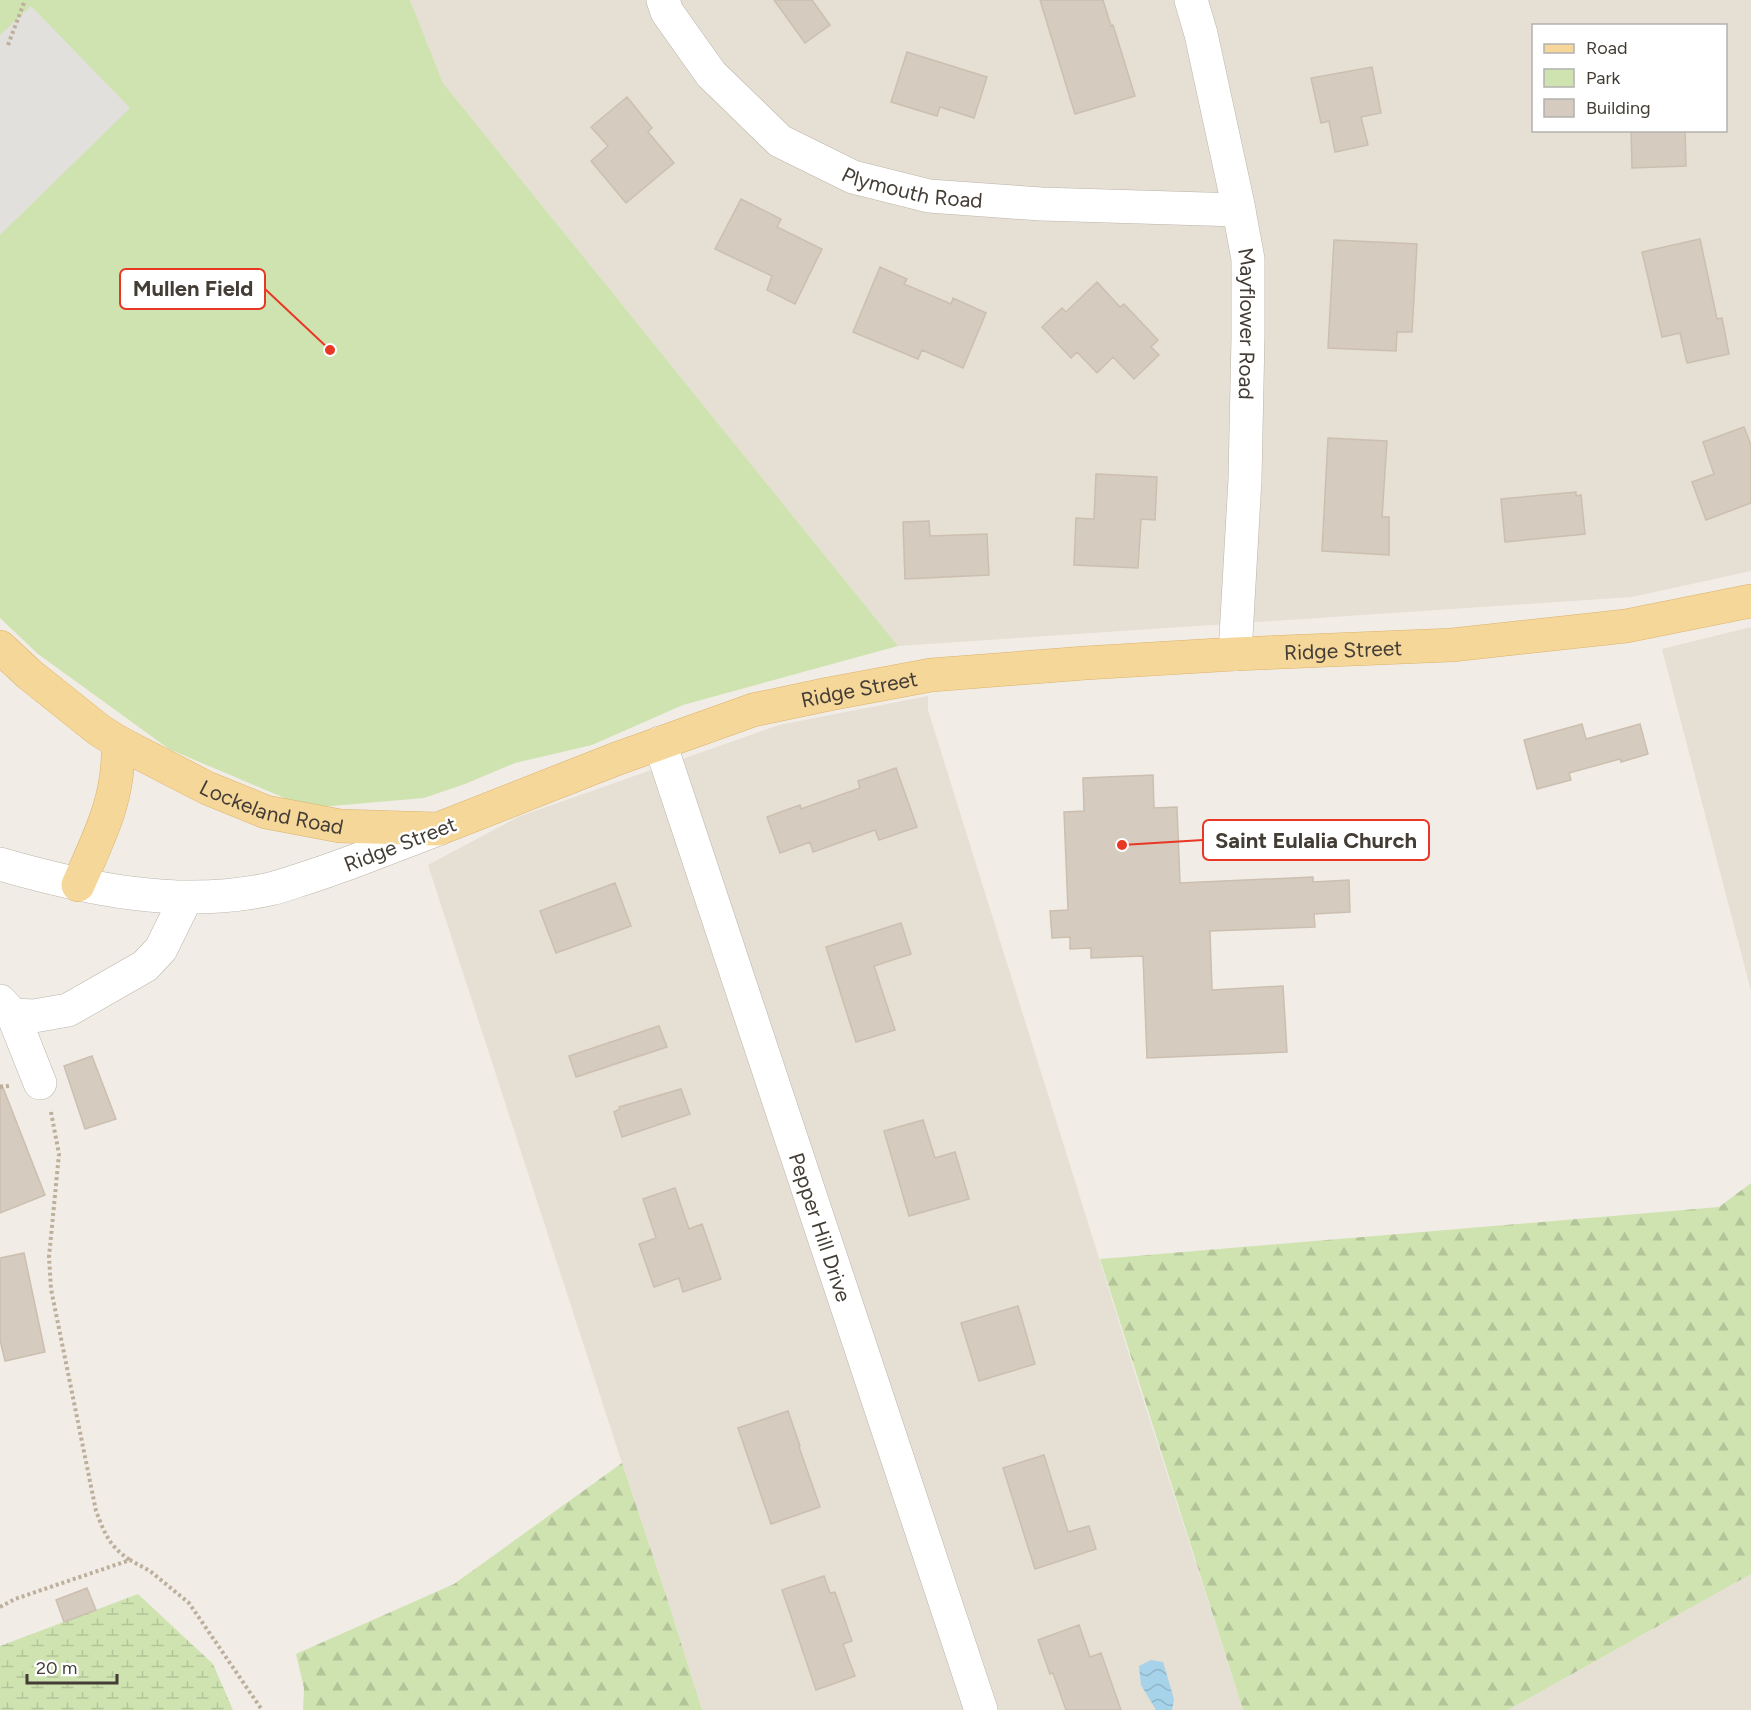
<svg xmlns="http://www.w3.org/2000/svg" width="1751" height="1710" font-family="Figtree,sans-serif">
	<defs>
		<pattern id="forest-firs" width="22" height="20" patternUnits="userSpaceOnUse" patternTransform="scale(1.5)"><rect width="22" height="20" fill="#cfe3b1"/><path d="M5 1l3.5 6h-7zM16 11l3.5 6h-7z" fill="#b3c499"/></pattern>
		<pattern id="wetland-marsh" width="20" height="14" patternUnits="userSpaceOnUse" patternTransform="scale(1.5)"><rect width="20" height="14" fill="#cfe3b1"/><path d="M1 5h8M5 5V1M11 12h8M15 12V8" fill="none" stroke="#b3c499"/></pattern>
		<pattern id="water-waves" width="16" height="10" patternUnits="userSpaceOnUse" patternTransform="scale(1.5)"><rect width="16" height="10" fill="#a6d2ea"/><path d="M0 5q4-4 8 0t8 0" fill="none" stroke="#90b5c9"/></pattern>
	</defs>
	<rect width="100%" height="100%" fill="#f1ede6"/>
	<path fill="#e5dfd4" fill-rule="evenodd" d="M 410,0 L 1751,0 L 1751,571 L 1632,597 L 898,646 L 443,83 ZM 1534,26 L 1726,26 L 1726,130 L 1534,130 Z
		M 1751,627 L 1751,991 L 1662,649 Z
		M 928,696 L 928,710 L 1142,1396 L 1243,1710 L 702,1710 L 665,1592 L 622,1463 L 428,865 L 518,817 L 779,725 Z
		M 1751,1574 L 1751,1710 L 1508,1710 Z"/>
	<path fill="url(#forest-firs)" d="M 1751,1183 L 1751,1574 L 1508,1710 L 1243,1710 L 1100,1259 L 1719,1207 Z
		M 622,1463 L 665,1592 L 702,1710 L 303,1710 L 304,1688 L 296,1654 L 454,1584 Z"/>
	<path fill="url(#wetland-marsh)" d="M 138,1594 L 213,1664 L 233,1710 L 0,1710 L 0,1646 Z"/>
	<path fill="#cfe3b1" d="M 0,0 L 410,0 L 443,83 L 898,646 L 683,705 L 592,745 L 515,763 L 465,784 L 424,798 L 308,808 L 169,749 L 38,654 L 0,618 Z"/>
	<path fill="#e2e0dd" d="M 31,6 L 130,108 L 0,235 L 0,35 Z"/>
	<path fill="url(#water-waves)" d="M 1151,1660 L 1163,1662 L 1174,1699 L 1172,1710 L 1156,1710 L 1141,1685 L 1139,1666 Z"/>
	<path fill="#d5cbbf" stroke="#ccbfb0" stroke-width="1.5" d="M 774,0 L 812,0 L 830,25 L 805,43 Z
		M 1040,0 L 1103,0 L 1111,26 L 1113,25 L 1135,96 L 1075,114 Z
		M 907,52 L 987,77 L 974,118 L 940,107 L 937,116 L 891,102 Z
		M 1372,67 L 1381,113 L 1361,117 L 1368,145 L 1335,152 L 1329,121 L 1321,123 L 1311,78 Z
		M 627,97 L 652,128 L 648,132 L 674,163 L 626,203 L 591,161 L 608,146 L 591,127 Z
		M 1631,130 L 1685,130 L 1686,166 L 1632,168 Z
		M 741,199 L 781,219 L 777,227 L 822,249 L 795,304 L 767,290 L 772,276 L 715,249 Z
		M 1700,239 L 1717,319 L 1722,318 L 1729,354 L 1687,363 L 1680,333 L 1662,337 L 1642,252 Z
		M 1334,240 L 1417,244 L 1412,332 L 1397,332 L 1396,351 L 1328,348 Z
		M 880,267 L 907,279 L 904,284 L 951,304 L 953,298 L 986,313 L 963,368 L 922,350 L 918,359 L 853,332 Z
		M 1097,282 L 1120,307 L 1124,304 L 1158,340 L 1151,347 L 1159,355 L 1134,379 L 1113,357 L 1097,373 L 1077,352 L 1071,358 L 1042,327 L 1062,308 L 1066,312 Z
		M 1744,427 L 1751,445 L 1751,503 L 1706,520 L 1692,482 L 1714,474 L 1703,442 Z
		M 1328,438 L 1387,441 L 1382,517 L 1389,517 L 1389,555 L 1322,551 Z
		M 1096,474 L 1157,477 L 1155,520 L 1141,519 L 1138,568 L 1074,565 L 1076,518 L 1094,519 Z
		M 1576,492 L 1576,496 L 1581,495 L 1585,534 L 1505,542 L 1501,499 Z
		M 929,521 L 930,536 L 987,534 L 989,575 L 905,579 L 903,522 Z
		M 1582,724 L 1586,739 L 1640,724 L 1648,754 L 1621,762 L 1620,759 L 1569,773 L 1571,780 L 1537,789 L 1524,740 Z
		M 896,768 L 917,827 L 879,840 L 875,830 L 813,852 L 810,842 L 780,853 L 767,817 L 800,805 L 801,809 L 860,788 L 858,781 Z
		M 1153,775 L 1154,808 L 1177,807 L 1180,883 L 1313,877 L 1313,882 L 1349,880 L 1350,912 L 1314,914 L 1315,927 L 1210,931 L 1212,990 L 1283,986 L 1287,1052 L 1147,1058 L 1143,956 L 1091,958 L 1091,948 L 1070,949 L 1070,937 L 1052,938 L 1050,911 L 1068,910 L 1064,812 L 1084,811 L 1083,778 Z
		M 615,883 L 631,926 L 556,953 L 540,911 Z
		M 901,923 L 911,954 L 874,966 L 895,1030 L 856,1042 L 826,947 Z
		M 659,1026 L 667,1047 L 576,1077 L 569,1056 Z
		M 92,1056 L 116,1119 L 85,1129 L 64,1066 Z
		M 0,1085 L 2,1085 L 45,1195 L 0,1213 Z
		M 681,1089 L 690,1114 L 622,1137 L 614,1112 L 620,1109 L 619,1107 Z
		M 923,1120 L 935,1158 L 955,1152 L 969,1199 L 909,1216 L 884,1131 Z
		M 675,1188 L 689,1229 L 702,1224 L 721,1279 L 683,1292 L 679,1278 L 654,1287 L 639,1244 L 656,1238 L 643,1199 Z
		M 24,1253 L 45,1352 L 5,1361 L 0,1340 L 0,1258 Z
		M 1018,1306 L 1035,1364 L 979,1381 L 961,1323 Z
		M 788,1411 L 800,1446 L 799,1447 L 820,1507 L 771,1524 L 738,1428 Z
		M 1044,1455 L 1068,1532 L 1089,1526 L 1096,1549 L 1035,1569 L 1003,1468 Z
		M 824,1576 L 830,1593 L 835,1592 L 852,1641 L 843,1644 L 855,1676 L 816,1690 L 782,1590 Z
		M 87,1588 L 96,1610 L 64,1622 L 56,1600 Z
		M 1079,1625 L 1090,1657 L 1101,1653 L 1121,1710 L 1066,1710 L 1053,1673 L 1050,1674 L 1038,1640 Z"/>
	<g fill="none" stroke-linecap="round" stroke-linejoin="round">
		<defs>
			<g id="minor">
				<path id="s1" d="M 663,0 L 667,12 L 711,74 L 780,141 L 853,177 L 929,196 L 1041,204 L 1239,210"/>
				<path id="s2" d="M 1191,0 L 1201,34 L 1237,200 L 1248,259 L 1248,337 L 1245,479 L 1235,654"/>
				<path id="s3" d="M 660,743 L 981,1710"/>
				<path d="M 0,864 C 87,889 180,909 270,889 C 283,886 296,881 309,877 C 353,863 395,845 438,829"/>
				<path d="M 0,1001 L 13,1015 L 40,1083"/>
				<path d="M 13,1015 L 34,1016 L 68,1010 L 145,966 L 161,949 L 186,898"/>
			</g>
			<g id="major">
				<path id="s4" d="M 0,647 L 29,674 L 99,730 L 118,742 L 207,788 L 266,812 L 340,826 L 438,829 L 616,759 L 753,710 L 829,694 L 931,675 L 1085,663 L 1235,654 L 1452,645 L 1626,626 L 1751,601"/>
				<path d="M 78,885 C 100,835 120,798 118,742"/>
			</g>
		</defs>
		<use href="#minor" stroke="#bcb4a9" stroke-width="34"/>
		<use href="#major" stroke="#dab26b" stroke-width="34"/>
		<path stroke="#bdaf9b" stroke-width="4" stroke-dasharray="3 3" stroke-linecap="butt" d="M 8,45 L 25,0
			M 0,1087 L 9,1086
			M 51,1112 L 59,1154 L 49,1257 L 51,1289 L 96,1511 C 105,1534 109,1546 130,1560
			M 0,1607 L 15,1599 L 130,1560 L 150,1571 L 189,1603 L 262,1710"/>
		<use href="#minor" stroke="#fff" stroke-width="33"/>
		<use href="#major" stroke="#f6d79a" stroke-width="33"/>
	</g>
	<g text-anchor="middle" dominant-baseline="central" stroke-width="5" stroke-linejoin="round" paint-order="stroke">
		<g font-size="21" fill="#433d35" stroke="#fff">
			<text stroke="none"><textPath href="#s1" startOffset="327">Plymouth Road</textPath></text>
			<text stroke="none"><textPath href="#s2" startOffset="330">Mayflower Road</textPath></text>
			<text stroke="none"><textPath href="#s4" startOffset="1420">Ridge Street</textPath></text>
			<text stroke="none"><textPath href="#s4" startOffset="934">Ridge Street</textPath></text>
			<text stroke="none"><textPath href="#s4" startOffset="320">Lockeland Road</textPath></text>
			<text transform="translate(400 844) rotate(-21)">Ridge Street</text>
			<text stroke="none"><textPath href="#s3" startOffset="510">Pepper Hill Drive</textPath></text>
		</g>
	</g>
	<path fill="none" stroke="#e93725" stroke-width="2" d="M330 350L265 289M1122 845L1203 840"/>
	<g fill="#e93725" stroke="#fff" stroke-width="2">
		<circle cx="330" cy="350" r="6"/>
		<circle cx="1122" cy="845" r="6"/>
	</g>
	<g fill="#fff" stroke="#e93725" stroke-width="2">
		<rect x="120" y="269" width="145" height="40" rx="6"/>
		<rect x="1203" y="820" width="226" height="40" rx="6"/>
	</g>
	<g font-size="22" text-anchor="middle" font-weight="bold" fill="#433d35">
		<text x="193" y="296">Mullen Field</text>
		<text x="1316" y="848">Saint Eulalia Church</text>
	</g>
	<rect x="1532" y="24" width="195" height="108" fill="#ffffff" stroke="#b4b1ae" stroke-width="1.5"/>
	<rect x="1544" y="44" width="30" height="9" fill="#f6d79a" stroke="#b4b1ae" stroke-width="1.5"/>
	<text x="1586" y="54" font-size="18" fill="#433d35">Road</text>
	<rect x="1544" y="69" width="30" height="18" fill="#cfe3b1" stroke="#b4b1ae" stroke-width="1.5"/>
	<text x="1586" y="84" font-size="18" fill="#433d35">Park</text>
	<rect x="1544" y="99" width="30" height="18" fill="#d5cbbf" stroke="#b4b1ae" stroke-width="1.5"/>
	<text x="1586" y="114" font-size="18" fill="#433d35">Building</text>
	<path d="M27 1674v9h90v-9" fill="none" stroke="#433d35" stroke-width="3"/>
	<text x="36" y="1674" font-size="18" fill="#433d35" stroke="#ffffff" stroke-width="4.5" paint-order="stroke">20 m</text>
</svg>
